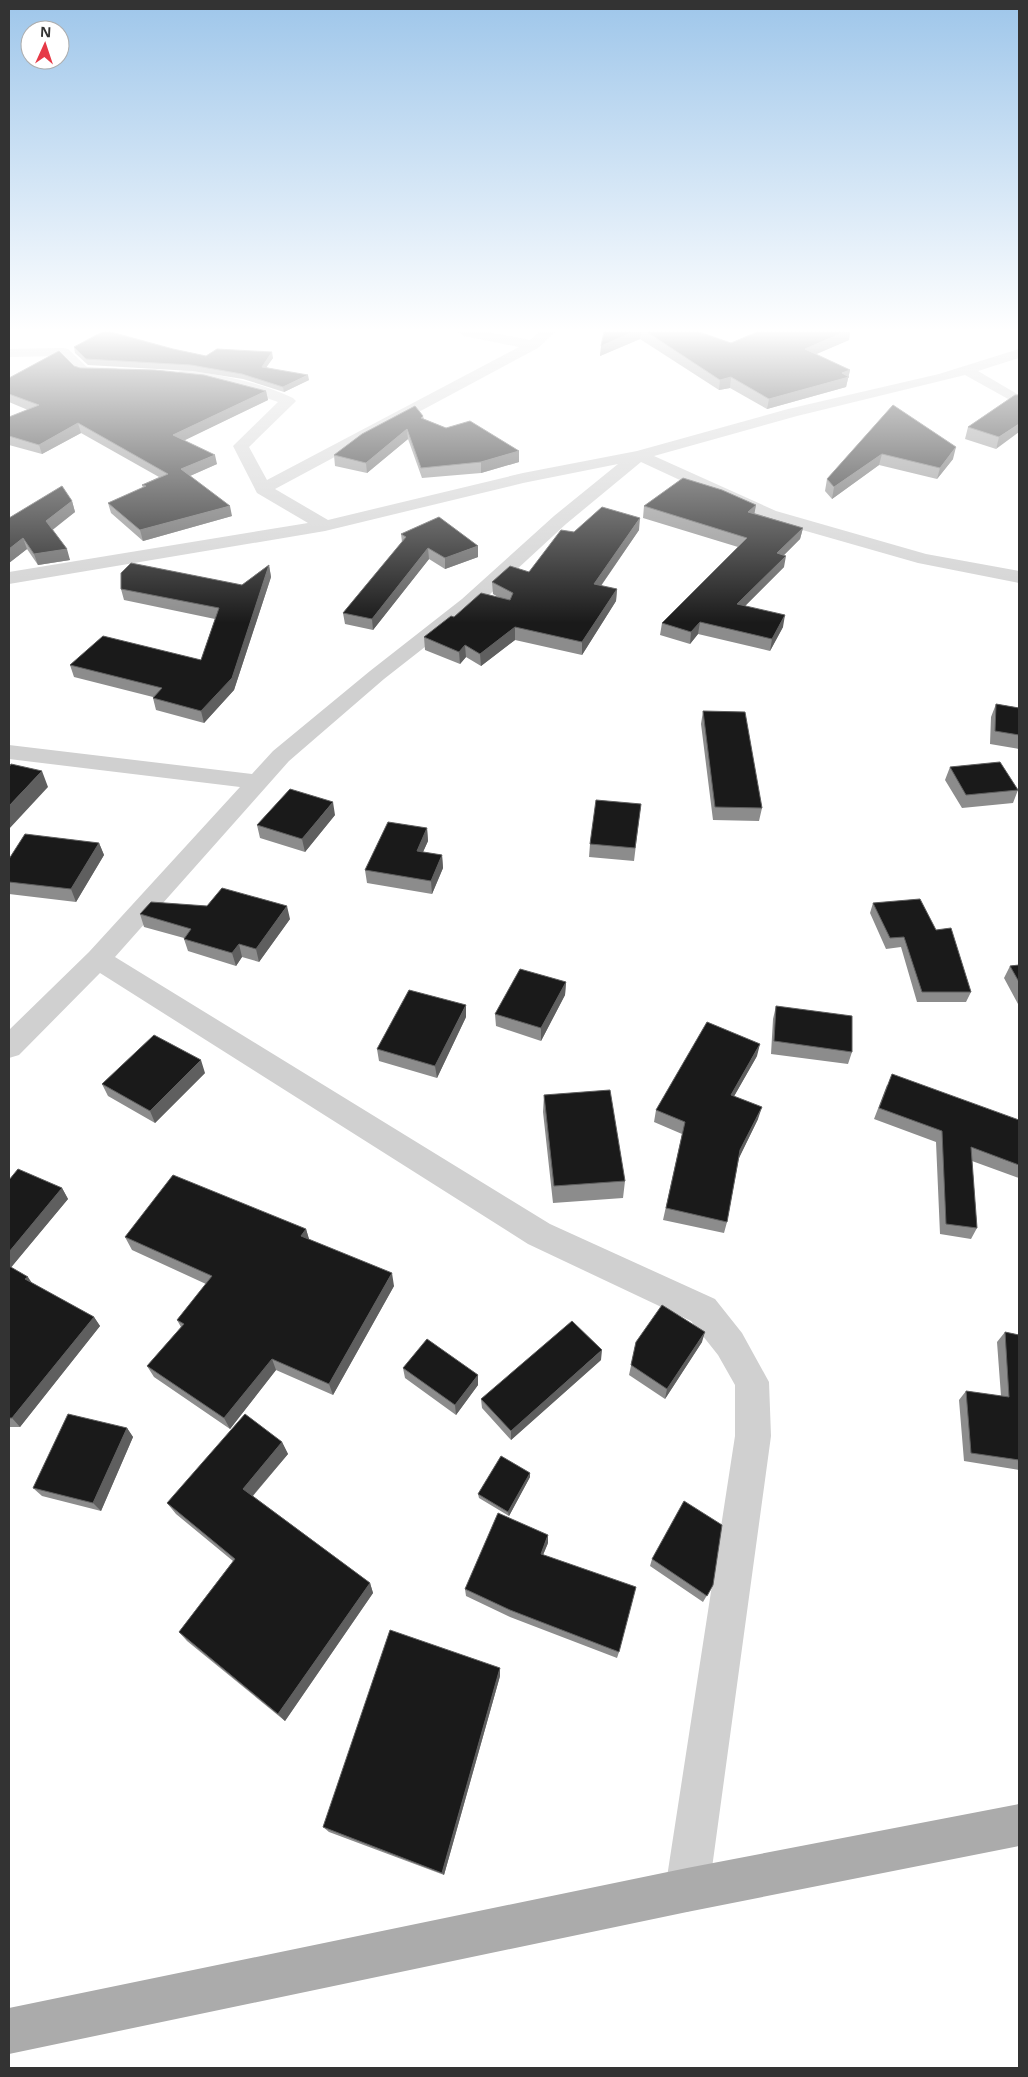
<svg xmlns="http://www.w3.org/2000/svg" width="1028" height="2077" font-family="'Open Sans',sans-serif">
	<rect width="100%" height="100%" fill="#fff"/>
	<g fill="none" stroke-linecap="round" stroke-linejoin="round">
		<path fill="#d0d0d0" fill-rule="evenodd" d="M 457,332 L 488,332 L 530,340 L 539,332 L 555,332 L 538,348 L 275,489 L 328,520 L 523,473 L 637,451 L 788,409 L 939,374 L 1019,349 L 1019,358 L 978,371 L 1019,395 L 1019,405 L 965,375 L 797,416 L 654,456 L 776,511 L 926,554 L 1019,571 L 1019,583 L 918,563 L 764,519 L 641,462 L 566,524 L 476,607 L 384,679 L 289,761 L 115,957 L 550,1224 L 715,1299 L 742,1333 L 769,1382 L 771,1436 L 709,1890 L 703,1906 L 687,1912 L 671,1906 L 665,1890 L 735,1436 L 735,1385 L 718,1355 L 691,1321 L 528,1244 L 100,973 L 19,1055 L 9,1058 L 9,1030 L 89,952 L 240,787 L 9,759 L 9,745 L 252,774 L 273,751 L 370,671 L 462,599 L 554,516 L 618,464 L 523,483 L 325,531 L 9,584 L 9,572 L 308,523 L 257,493 L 233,446 L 278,402 L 236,387 L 179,377 L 177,374 L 179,371 L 184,370 C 222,375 259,382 293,398 L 296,401 L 293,404 L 249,447 L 267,480 L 519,347 L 464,336 Z
			M 63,348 L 68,349 L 87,367 L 116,368 L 123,372 L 116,376 L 83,375 L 78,374 L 59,356 L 9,357 L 9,349 Z"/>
		<path fill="#ababab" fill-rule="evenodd" d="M 1019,1804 L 1019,1846 L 687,1912 L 9,2054 L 9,2008 L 687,1868 Z"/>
	</g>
	<path fill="#8c8c8c" d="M 604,332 L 699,332 L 731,343 L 757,332 L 850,332 L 849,340 L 815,354 L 850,370 L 846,387 L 767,409 L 730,388 L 719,390 L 640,339 L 600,356 Z
		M 74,347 L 173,349 L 206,356 L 273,358 L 266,367 L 309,380 L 284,392 L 243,379 L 192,371 L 88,365 L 75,353 Z
		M 74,366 L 80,368 L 266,391 L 268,400 L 184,440 L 217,464 L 190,476 L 232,516 L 143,541 L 111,513 L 108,503 L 143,488 L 142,485 L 159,477 L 81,433 L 42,454 L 9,445 L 9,417 L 28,410 L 9,402 L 9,378 Z
		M 1015,395 L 996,449 L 965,439 L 968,427 Z
		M 893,405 L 953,459 L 937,479 L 879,465 L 832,499 L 825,491 L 827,479 Z
		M 423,416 L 424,419 L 446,428 L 519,451 L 519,462 L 481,473 L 422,478 L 408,439 L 367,473 L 335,466 L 334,455 Z
		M 72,501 L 75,512 L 52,529 L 70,560 L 38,565 L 27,549 L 9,563 L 9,518 Z
		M 756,505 L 754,513 L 803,528 L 800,539 L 784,555 L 784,567 L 745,606 L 783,627 L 770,651 L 698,634 L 690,644 L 660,635 L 662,623 L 738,547 L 643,518 L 644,506 Z
		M 639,530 L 601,586 L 617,589 L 616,601 L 582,655 L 515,640 L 481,666 L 466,657 L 460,664 L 425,650 L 424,637 L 454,617 L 498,597 L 493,594 L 492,582 L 529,572 L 574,532 Z
		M 401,534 L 478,557 L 445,569 L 429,559 L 373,630 L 345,624 L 343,613 L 402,542 Z
		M 269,565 L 271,577 L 234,690 L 204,723 L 156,710 L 153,698 L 153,697 L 74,677 L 70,665 L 201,660 L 215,619 L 124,600 L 121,589 L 242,585 Z
		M 996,704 L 1019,708 L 1019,749 L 990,744 L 991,717 Z
		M 703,711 L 762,808 L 759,821 L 713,820 L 701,724 Z
		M 950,767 L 1018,790 L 1013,803 L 962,808 L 945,780 Z
		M 641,804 L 634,861 L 589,857 L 590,844 Z
		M 335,815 L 305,852 L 260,838 L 257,825 Z
		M 427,828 L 428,841 L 423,852 L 442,855 L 443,868 L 432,894 L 367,883 L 365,870 Z
		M 99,843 L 104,855 L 76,902 L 9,894 L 9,859 Z
		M 873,903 L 936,930 L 971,992 L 966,1002 L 917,1002 L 901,947 L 886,949 L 870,913 Z
		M 140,914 L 290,919 L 259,962 L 242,957 L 236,966 L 188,951 L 184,939 L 184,938 L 144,927 Z
		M 1019,965 L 1019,1004 L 1018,1004 L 1004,978 L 1010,966 Z
		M 566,982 L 565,995 L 541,1041 L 496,1026 L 495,1014 Z
		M 776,1006 L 852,1052 L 848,1064 L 771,1054 L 773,1019 Z
		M 466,1017 L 437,1078 L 379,1061 L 377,1049 Z
		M 757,1056 L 734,1096 L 758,1119 L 739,1158 L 727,1222 L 724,1233 L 663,1220 L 682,1134 L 654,1122 L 656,1110 Z
		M 205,1073 L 155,1123 L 108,1096 L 102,1084 Z
		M 887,1085 L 1019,1120 L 1019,1178 L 972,1161 L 977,1228 L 971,1239 L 940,1234 L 936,1142 L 874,1119 Z
		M 544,1095 L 625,1181 L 623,1198 L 553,1203 L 543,1112 Z
		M 9,1180 L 62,1188 L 68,1199 L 11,1267 L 32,1283 L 94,1317 L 100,1326 L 20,1427 L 10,1427 L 9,1426 Z
		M 306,1229 L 309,1240 L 394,1286 L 333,1395 L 276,1370 L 230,1429 L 154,1377 L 147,1366 L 181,1327 L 177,1320 L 206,1284 L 132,1250 L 125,1237 Z
		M 1005,1332 L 1019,1335 L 1019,1470 L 964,1461 L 959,1400 L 966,1391 L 1001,1396 L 997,1342 Z
		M 636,1342 L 702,1342 L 665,1399 L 629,1375 Z
		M 601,1360 L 511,1440 L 482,1408 L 481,1399 Z
		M 403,1368 L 478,1375 L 478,1385 L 456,1415 L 405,1378 Z
		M 127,1428 L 133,1437 L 101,1511 L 42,1496 L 33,1488 Z
		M 282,1442 L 288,1454 L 253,1496 L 370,1583 L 373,1593 L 285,1721 L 187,1641 L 179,1632 L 233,1561 L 176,1514 L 167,1503 Z
		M 530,1473 L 530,1477 L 509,1516 L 479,1498 L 478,1494 Z
		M 548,1543 L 543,1555 L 619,1652 L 617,1658 L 510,1617 L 466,1596 L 465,1589 Z
		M 652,1559 L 713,1585 L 703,1602 L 650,1566 Z
		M 500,1668 L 500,1676 L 444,1875 L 329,1832 L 323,1827 Z"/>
	<path fill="#5f5f5f" d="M 633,332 L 641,332 L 640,339 L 600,356 L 601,346 Z
		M 844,332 L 850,332 L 849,340 L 803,360 L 805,349 Z
		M 272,352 L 273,358 L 263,372 L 262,367 Z
		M 850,370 L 846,387 L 767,409 L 769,399 Z
		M 308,375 L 309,380 L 284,392 L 283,387 Z
		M 731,377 L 730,388 L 719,390 L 720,380 Z
		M 266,391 L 268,400 L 175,445 L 173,435 Z
		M 78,423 L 81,433 L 42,454 L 39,445 Z
		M 1019,424 L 1019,432 L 996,449 L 999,437 Z
		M 407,429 L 408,439 L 367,473 L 366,463 Z
		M 956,447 L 953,459 L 937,479 L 940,468 Z
		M 519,451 L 519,462 L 481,473 L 481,462 Z
		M 882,454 L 879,465 L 832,499 L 834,487 Z
		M 215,455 L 217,464 L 183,479 L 181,469 Z
		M 72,501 L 75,512 L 50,532 L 46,521 Z
		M 756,505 L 754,516 L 748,512 Z
		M 230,506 L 232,516 L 143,541 L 140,530 Z
		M 640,518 L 639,530 L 593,597 L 594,584 Z
		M 803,528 L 800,539 L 775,564 L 777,553 Z
		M 23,538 L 27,549 L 9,563 L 9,549 Z
		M 478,546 L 478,557 L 445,569 L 445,558 Z
		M 428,548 L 429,559 L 373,630 L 372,619 Z
		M 67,549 L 70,560 L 38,565 L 34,554 Z
		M 786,556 L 784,567 L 735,616 L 737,604 Z
		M 269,565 L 271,577 L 234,690 L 204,723 L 201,711 Z
		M 617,589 L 616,601 L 582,655 L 582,642 Z
		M 785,615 L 783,627 L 770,651 L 772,639 Z
		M 700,622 L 698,634 L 690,644 L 691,632 Z
		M 515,627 L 515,640 L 481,666 L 480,654 Z
		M 465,645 L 466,657 L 460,664 L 459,652 Z
		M 42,771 L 48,787 L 9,829 L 9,806 Z
		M 333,802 L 335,815 L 305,852 L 302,839 Z
		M 427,828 L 428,841 L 418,863 L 417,851 Z
		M 99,843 L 104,855 L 76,902 L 71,889 Z
		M 442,855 L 443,868 L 432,894 L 431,881 Z
		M 287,906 L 290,919 L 259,962 L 256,949 Z
		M 239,944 L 242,957 L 236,966 L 232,953 Z
		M 566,982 L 565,995 L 541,1041 L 541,1028 Z
		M 466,1005 L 466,1017 L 437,1078 L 435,1066 Z
		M 760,1044 L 757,1056 L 728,1107 L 731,1095 Z
		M 201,1060 L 205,1073 L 155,1123 L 150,1111 Z
		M 762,1107 L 758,1119 L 737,1162 L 740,1150 Z
		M 62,1188 L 68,1199 L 9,1270 L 9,1252 Z
		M 306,1229 L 310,1242 L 301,1236 Z
		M 392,1273 L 394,1286 L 333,1395 L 329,1384 Z
		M 28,1277 L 34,1286 L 25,1279 Z
		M 94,1317 L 100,1326 L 20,1427 L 12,1418 Z
		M 705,1332 L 702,1342 L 665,1399 L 667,1389 Z
		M 602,1350 L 601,1360 L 511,1440 L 511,1431 Z
		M 272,1359 L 276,1370 L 230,1429 L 224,1418 Z
		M 478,1375 L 478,1385 L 456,1415 L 455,1405 Z
		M 127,1428 L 133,1437 L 101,1511 L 93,1503 Z
		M 282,1442 L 288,1454 L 249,1500 L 243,1489 Z
		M 530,1473 L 530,1477 L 509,1516 L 508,1512 Z
		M 548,1535 L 548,1543 L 540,1562 L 541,1554 Z
		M 370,1583 L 373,1593 L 285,1721 L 278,1714 Z
		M 500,1668 L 500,1676 L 444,1875 L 442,1873 Z"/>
	<path fill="#1a1a1a" stroke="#5f5f5f" d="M 102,332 L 111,332 L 173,349 L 206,356 L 217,349 L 272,352 L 262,367 L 308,375 L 283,387 L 242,374 L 191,365 L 86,359 L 74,347 Z
		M 604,332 L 633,332 L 601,346 Z
		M 647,332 L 699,332 L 731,343 L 757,332 L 844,332 L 805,349 L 850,370 L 842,373 L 849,377 L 769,399 L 731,377 L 720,380 Z
		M 59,351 L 74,366 L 80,368 L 155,370 L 204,375 L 266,391 L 173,435 L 215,455 L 181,469 L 230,506 L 140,530 L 108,503 L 146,486 L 142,485 L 168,474 L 78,423 L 39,445 L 9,436 L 9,417 L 39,405 L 9,394 L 9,378 Z
		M 1015,395 L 1019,395 L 1019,424 L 999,437 L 968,427 Z
		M 893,405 L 956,447 L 940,468 L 882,454 L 834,487 L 827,479 Z
		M 415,406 L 423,416 L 421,418 L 446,428 L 470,421 L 519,451 L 481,462 L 421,468 L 407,429 L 366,463 L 334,455 L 362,434 Z
		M 683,478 L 722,490 L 756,505 L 748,512 L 803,528 L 777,553 L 786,556 L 737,604 L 785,615 L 772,639 L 700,622 L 691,632 L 662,623 L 747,538 L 644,506 Z
		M 62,486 L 72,501 L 46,521 L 67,549 L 34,554 L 23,538 L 9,549 L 9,518 Z
		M 602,507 L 640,518 L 594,584 L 617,589 L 582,642 L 515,627 L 480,654 L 465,645 L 459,652 L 424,637 L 451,616 L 454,617 L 481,593 L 510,600 L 513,593 L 492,582 L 510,566 L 529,572 L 561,530 L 574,532 Z
		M 439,517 L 478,546 L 445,558 L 428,548 L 372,619 L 343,613 L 406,537 L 401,534 Z
		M 131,563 L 242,585 L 269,565 L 232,678 L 201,711 L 153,698 L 162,688 L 70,665 L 103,636 L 201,660 L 219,608 L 121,589 L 121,573 Z
		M 996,704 L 1019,708 L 1019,735 L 995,731 Z
		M 703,711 L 745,712 L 762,808 L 715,807 Z
		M 1000,762 L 1018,790 L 966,795 L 950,767 Z
		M 11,764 L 42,771 L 9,806 L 9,767 Z
		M 290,789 L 333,802 L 302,839 L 257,825 Z
		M 596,800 L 641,804 L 635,848 L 590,844 Z
		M 388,822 L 427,828 L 417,851 L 442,855 L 431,881 L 365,870 Z
		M 25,834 L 99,843 L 71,889 L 9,882 L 9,859 Z
		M 222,888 L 287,906 L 256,949 L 239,944 L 232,953 L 184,939 L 191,929 L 140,914 L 151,902 L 207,906 Z
		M 920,899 L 936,930 L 951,928 L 971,992 L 922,992 L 904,937 L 890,938 L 873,903 Z
		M 1019,965 L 1019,982 L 1010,966 Z
		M 520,969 L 566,982 L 541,1028 L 495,1014 Z
		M 409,990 L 466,1005 L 435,1066 L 377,1049 Z
		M 776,1006 L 852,1016 L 852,1052 L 774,1041 Z
		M 707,1022 L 760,1044 L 731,1095 L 762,1107 L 740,1150 L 727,1222 L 666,1208 L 685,1122 L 656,1110 Z
		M 154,1035 L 201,1060 L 150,1111 L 102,1084 Z
		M 892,1074 L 1019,1120 L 1019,1165 L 971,1147 L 977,1228 L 946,1224 L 942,1131 L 879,1108 Z
		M 610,1090 L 625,1181 L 554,1186 L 544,1095 Z
		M 18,1169 L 62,1188 L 9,1252 L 9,1180 Z
		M 173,1175 L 306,1229 L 301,1236 L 392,1273 L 329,1384 L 272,1359 L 224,1418 L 147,1366 L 184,1324 L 177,1320 L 212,1276 L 125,1237 Z
		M 9,1266 L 28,1277 L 25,1279 L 94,1317 L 12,1418 L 9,1418 Z
		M 662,1305 L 705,1332 L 667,1389 L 631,1365 L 636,1342 Z
		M 572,1321 L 602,1350 L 511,1431 L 481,1399 Z
		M 1005,1332 L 1019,1335 L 1019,1460 L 971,1453 L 966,1391 L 1009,1397 Z
		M 427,1339 L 478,1375 L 455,1405 L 403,1368 Z
		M 68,1414 L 127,1428 L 93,1503 L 33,1488 Z
		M 245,1414 L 282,1442 L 243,1489 L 370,1583 L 278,1714 L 179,1632 L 235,1559 L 167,1503 Z
		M 501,1456 L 530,1473 L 508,1512 L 478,1494 Z
		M 684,1501 L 722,1525 L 713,1585 L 707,1596 L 652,1559 Z
		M 498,1513 L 548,1535 L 541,1554 L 636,1587 L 619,1652 L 510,1610 L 465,1589 Z
		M 390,1630 L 500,1668 L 442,1873 L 323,1827 Z"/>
	<linearGradient id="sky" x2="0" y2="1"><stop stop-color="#9ec6ea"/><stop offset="0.53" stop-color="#fff"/><stop offset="1" stop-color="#fff" stop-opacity="0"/></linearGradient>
	<rect width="1028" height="623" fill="url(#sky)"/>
	<rect width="1028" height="2077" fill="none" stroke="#333333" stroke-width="20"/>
	<g transform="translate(45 45) rotate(3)"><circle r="24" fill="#ffffff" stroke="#adadad"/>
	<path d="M0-4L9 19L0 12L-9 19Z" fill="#e63946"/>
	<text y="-8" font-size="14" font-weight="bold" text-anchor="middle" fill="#333333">N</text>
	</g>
</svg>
